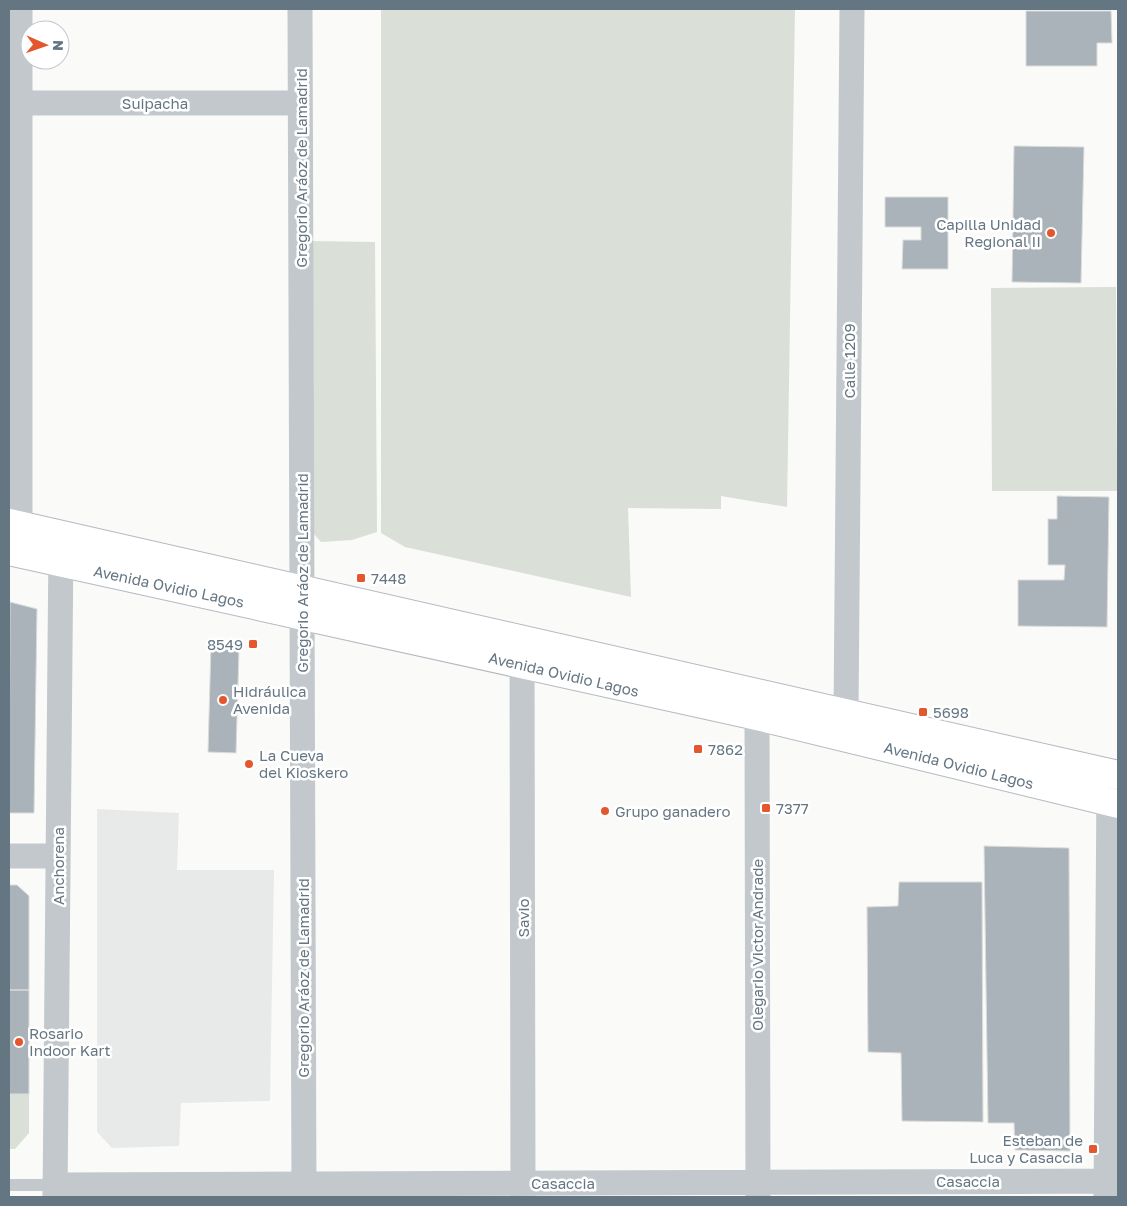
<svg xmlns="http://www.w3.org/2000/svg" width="1127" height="1206" font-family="'Golos Text',sans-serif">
	<rect width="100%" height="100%" fill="#fafaf8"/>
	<path fill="#e8e9e9" d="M 97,809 L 179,813 L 177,870 L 274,870 L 270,1101 L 181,1103 L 179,1146 L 112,1148 L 97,1132 Z"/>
	<path fill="#dadfd7" d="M 381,9 L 795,9 L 787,507 L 721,496 L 721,509 L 628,508 L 631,597 L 405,547 L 381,533 Z
		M 309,241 L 375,242 L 377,532 L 352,540 L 321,542 L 311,531 Z
		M 1116,287 L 1117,491 L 992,491 L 991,288 Z
		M 9,885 L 17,885 L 29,896 L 29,1133 L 15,1149 L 9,1149 Z"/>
	<path fill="#aab3b9" stroke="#dcdcda" d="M 1026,11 L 1111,11 L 1112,43 L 1097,43 L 1097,66 L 1026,66 Z
		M 1014,146 L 1084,147 L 1081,283 L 1012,282 Z
		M 885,197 L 948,197 L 948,269 L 902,269 L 903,240 L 921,240 L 921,227 L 885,227 Z
		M 1057,496 L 1109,497 L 1107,627 L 1018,626 L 1018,580 L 1064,580 L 1065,565 L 1048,565 L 1048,519 L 1057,519 Z
		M 10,602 L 37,609 L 34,813 L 9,813 Z
		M 211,644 L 239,649 L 236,753 L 208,752 Z
		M 984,846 L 1069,848 L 1070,1151 L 1015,1150 L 1014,1123 L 988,1123 Z
		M 899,882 L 982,882 L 983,1122 L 902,1121 L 901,1053 L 868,1052 L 867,907 L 898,906 Z
		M 9,885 L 17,885 L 29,896 L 29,990 L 9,990 Z
		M 9,990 L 29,990 L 29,1094 L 9,1094 Z"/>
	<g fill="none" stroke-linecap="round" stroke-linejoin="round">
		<defs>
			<path id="secondary" d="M 9,523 L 1118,775
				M 9,551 L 757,716 L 1118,804"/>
		</defs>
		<use href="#secondary" stroke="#b3babf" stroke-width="30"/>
		<path stroke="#c3c8cc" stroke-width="12" d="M 9,1185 L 55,1185"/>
		<path stroke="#c3c8cc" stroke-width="25" d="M 300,9 L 304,1197
			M 9,103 L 300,103
			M 20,526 L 20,9
			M 522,644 L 523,1197
			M 846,713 L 852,9
			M 9,856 L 58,856
			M 55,1185 L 1118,1181
			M 55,1197 L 61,542
			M 758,1197 L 757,716 L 759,697
			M 1106,1197 L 1109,781"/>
		<use href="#secondary" stroke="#fff" stroke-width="28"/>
	</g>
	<g fill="#e4572e" stroke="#fff" stroke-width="2">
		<circle cx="1051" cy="233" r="5"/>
		<rect x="356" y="573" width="10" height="10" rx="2.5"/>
		<rect x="248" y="639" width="10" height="10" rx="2.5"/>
		<circle cx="223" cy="700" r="5"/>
		<rect x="918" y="707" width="10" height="10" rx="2.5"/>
		<rect x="693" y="744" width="10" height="10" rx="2.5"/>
		<circle cx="249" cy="764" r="5"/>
		<rect x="761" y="803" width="10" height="10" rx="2.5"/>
		<circle cx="605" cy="811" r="5"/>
		<circle cx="19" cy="1042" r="5"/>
		<rect x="1088" y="1144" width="10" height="10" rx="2.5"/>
	</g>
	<g text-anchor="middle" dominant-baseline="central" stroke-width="5" stroke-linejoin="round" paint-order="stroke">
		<g font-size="15" fill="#657683" stroke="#fff">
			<text x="155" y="103">Suipacha</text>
			<text transform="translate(301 168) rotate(-90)">Gregorio Aráoz de Lamadrid</text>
			<text transform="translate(849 361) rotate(-90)">Calle 1209</text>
			<text transform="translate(302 573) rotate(-90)">Gregorio Aráoz de Lamadrid</text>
			<text transform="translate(169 586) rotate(12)">Avenida Ovidio Lagos</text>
			<text transform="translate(564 674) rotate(13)">Avenida Ovidio Lagos</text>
			<text transform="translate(959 765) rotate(14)">Avenida Ovidio Lagos</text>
			<text transform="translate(58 866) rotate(-90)">Anchorena</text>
			<text transform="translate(523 918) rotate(-90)">Savio</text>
			<text transform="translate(757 945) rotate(-90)">Olegario Victor Andrade</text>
			<text transform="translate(303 978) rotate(-90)">Gregorio Aráoz de Lamadrid</text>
			<text x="968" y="1181">Casaccia</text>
			<text x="563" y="1183">Casaccia</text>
		</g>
		<g font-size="15" fill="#657683" stroke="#fff" text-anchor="start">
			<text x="1041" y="224" text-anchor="end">Capilla Unidad<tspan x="1041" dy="17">Regional II</tspan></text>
			<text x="371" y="578">7448</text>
			<text x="243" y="644" text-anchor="end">8549</text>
			<text x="233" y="691">Hidráulica<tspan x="233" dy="17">Avenida</tspan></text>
			<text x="933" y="712">5698</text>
			<text x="708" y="749">7862</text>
			<text x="259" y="755">La Cueva<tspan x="259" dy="17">del Kioskero</tspan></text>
			<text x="776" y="808">7377</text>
			<text x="615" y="811">Grupo ganadero</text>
			<text x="29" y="1033">Rosario<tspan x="29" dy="17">Indoor Kart</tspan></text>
			<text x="1083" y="1140" text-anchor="end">Esteban de<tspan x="1083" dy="17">Luca y Casaccia</tspan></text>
		</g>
	</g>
	<rect width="1127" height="1206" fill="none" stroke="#657683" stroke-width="20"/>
	<g transform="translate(45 45) rotate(92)"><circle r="24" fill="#ffffff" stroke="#c1c8cd"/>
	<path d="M0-4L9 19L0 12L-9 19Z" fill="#e4572e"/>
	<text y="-8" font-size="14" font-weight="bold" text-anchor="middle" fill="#657683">N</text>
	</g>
</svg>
